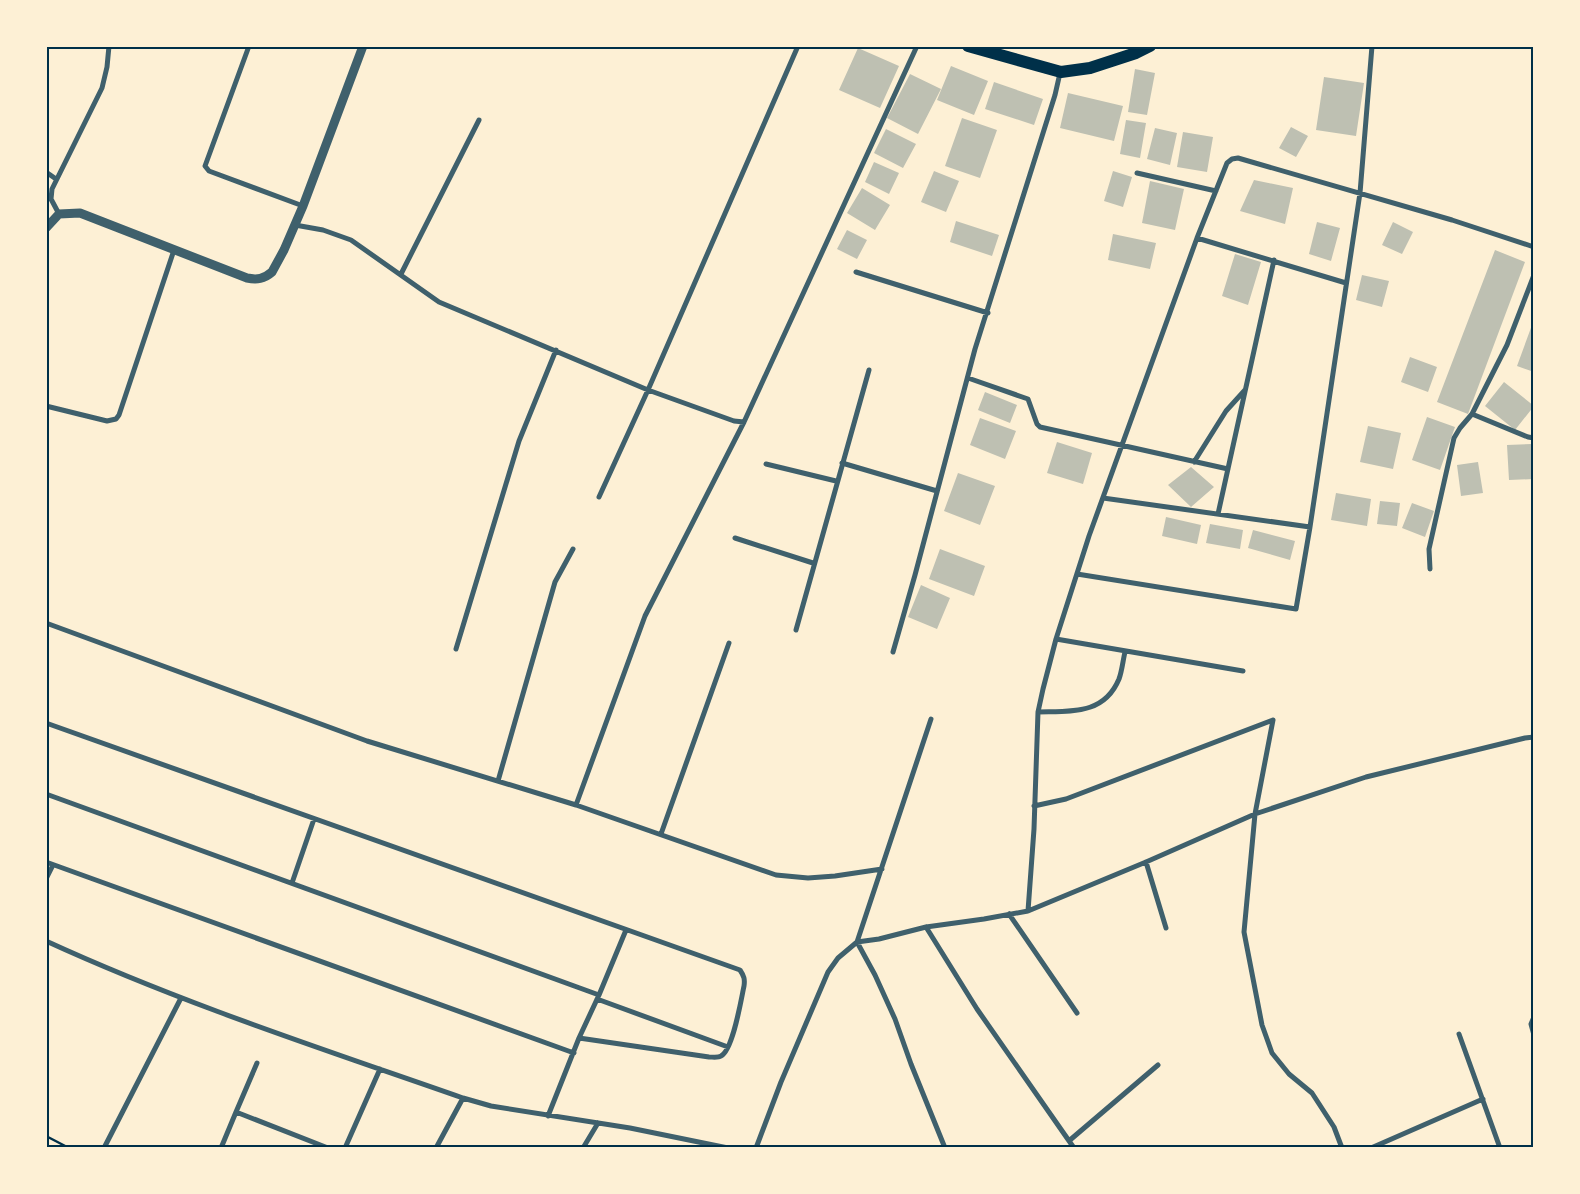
<svg xmlns="http://www.w3.org/2000/svg" width="1580" height="1194" font-family="Mulish,sans-serif">
	<rect width="100%" height="100%" fill="#fdf0d5"/>
	<path fill="#bec0b2" d="M 858,48 L 899,66 L 880,108 L 839,90 Z
		M 951,66 L 988,81 L 974,115 L 937,100 Z
		M 1135,69 L 1155,73 L 1147,115 L 1128,112 Z
		M 910,74 L 941,89 L 918,134 L 887,118 Z
		M 1324,77 L 1364,83 L 1356,136 L 1316,130 Z
		M 994,82 L 1043,99 L 1034,125 L 985,109 Z
		M 1068,93 L 1123,106 L 1114,141 L 1060,128 Z
		M 962,118 L 997,130 L 980,178 L 945,166 Z
		M 1126,120 L 1146,123 L 1140,158 L 1120,154 Z
		M 1291,127 L 1308,136 L 1296,157 L 1279,148 Z
		M 1155,128 L 1177,133 L 1170,165 L 1147,159 Z
		M 886,129 L 916,144 L 903,168 L 874,153 Z
		M 1183,132 L 1213,137 L 1207,172 L 1177,167 Z
		M 874,162 L 899,173 L 889,194 L 865,182 Z
		M 934,171 L 959,181 L 946,212 L 921,202 Z
		M 1113,171 L 1132,177 L 1123,207 L 1104,201 Z
		M 1254,180 L 1293,188 L 1285,224 L 1240,211 Z
		M 1150,181 L 1184,189 L 1175,230 L 1142,223 Z
		M 862,188 L 890,205 L 875,230 L 847,213 Z
		M 956,221 L 999,235 L 992,256 L 950,242 Z
		M 1317,222 L 1340,228 L 1331,261 L 1309,254 Z
		M 1393,222 L 1413,232 L 1402,254 L 1382,245 Z
		M 847,230 L 867,240 L 857,259 L 837,249 Z
		M 1113,234 L 1156,243 L 1150,269 L 1108,260 Z
		M 1495,250 L 1525,262 L 1468,414 L 1437,402 Z
		M 1235,254 L 1261,262 L 1248,305 L 1222,296 Z
		M 1362,275 L 1389,281 L 1382,307 L 1356,300 Z
		M 1532,325 L 1534,326 L 1534,372 L 1517,366 Z
		M 1410,357 L 1437,367 L 1428,392 L 1401,382 Z
		M 1504,382 L 1534,406 L 1515,430 L 1485,406 Z
		M 985,392 L 1017,405 L 1010,423 L 978,410 Z
		M 1427,417 L 1455,427 L 1440,470 L 1412,460 Z
		M 980,418 L 1016,431 L 1005,459 L 970,445 Z
		M 1368,426 L 1401,433 L 1393,469 L 1360,462 Z
		M 1057,442 L 1092,453 L 1083,484 L 1047,473 Z
		M 1532,444 L 1533,479 L 1509,480 L 1507,445 Z
		M 1478,462 L 1483,493 L 1461,496 L 1457,465 Z
		M 1191,467 L 1214,487 L 1191,507 L 1168,485 Z
		M 958,473 L 995,486 L 980,525 L 944,511 Z
		M 1336,493 L 1371,499 L 1367,526 L 1331,520 Z
		M 1380,501 L 1400,503 L 1397,526 L 1377,524 Z
		M 1412,503 L 1434,511 L 1425,537 L 1402,528 Z
		M 1166,517 L 1201,525 L 1197,544 L 1162,536 Z
		M 1210,524 L 1243,530 L 1240,549 L 1206,543 Z
		M 1253,530 L 1295,541 L 1290,560 L 1248,548 Z
		M 940,549 L 985,566 L 974,596 L 929,579 Z
		M 921,585 L 950,598 L 937,629 L 908,617 Z"/>
	<g fill="none" stroke-linecap="round" stroke-linejoin="round">
		<path stroke="#003049" stroke-width="2.5" d="M 46,1136 L 69,1148"/>
		<path stroke="#3f606c" stroke-width="5" d="M 249,46 L 205,166 L 209,171 L 303,206
			M 46,172 L 56,179
			M 1137,173 L 1216,191
			M 59,214 L 51,199 L 52,189 L 102,88 L 107,67 L 109,46
			M 295,225 L 323,230 L 351,240 L 439,302 L 648,390 L 734,421 L 744,422
			M 1197,238 L 1346,283
			M 856,272 L 988,313
			M 401,274 L 479,120
			M 968,378 L 1028,399 L 1037,424 L 1040,427 L 1228,469
			M 46,406 L 107,421 L 116,419 L 119,415 L 174,250
			M 1472,414 L 1528,437 L 1534,438
			M 1194,462 L 1226,411 L 1245,390
			M 842,463 L 937,491
			M 766,464 L 836,481
			M 599,497 L 648,390 L 798,46
			M 1103,498 L 1310,527
			M 1218,514 L 1274,260
			M 735,538 L 813,563
			M 1430,569 L 1429,549 L 1454,438 L 1460,428 L 1472,414 L 1507,345 L 1534,275
			M 1077,574 L 1296,609 L 1310,527 L 1360,193 L 1372,46
			M 46,623 L 367,741 L 576,805 L 776,875 L 808,878 L 835,876 L 882,869
			M 796,630 L 869,370
			M 1056,639 L 1243,671
			M 456,649 L 519,441 L 556,350
			M 893,652 L 915,575 L 975,349 L 1055,95 L 1060,73
			M 1038,712 C 1071,711 1104,715 1119,679 C 1122,671 1123,660 1125,652
			M 931,719 L 857,942 L 875,975 L 895,1019 L 911,1064 L 945,1148
			M 1273,720 L 1255,814 L 1244,932 L 1262,1025 L 1272,1053 L 1289,1074 L 1312,1093 L 1334,1127 L 1342,1148
			M 46,723 L 740,970 C 744,976 745,979 744,986 C 741,1000 733,1050 721,1056 C 718,1058 713,1057 709,1057 L 579,1038
			M 498,781 L 555,582 L 573,549
			M 46,794 L 599,995 L 579,1038 L 548,1116
			M 576,805 L 645,616 L 744,422 L 917,46
			M 1034,806 L 1066,799 L 1273,720
			M 661,834 L 729,643
			M 46,862 L 574,1053
			M 1146,862 L 1166,928
			M 46,879 L 53,865
			M 292,883 L 314,819
			M 1028,911 L 1034,829 L 1038,712 L 1043,689 L 1056,639 L 1089,536 L 1197,238 L 1227,163 L 1232,159 L 1238,158 L 1452,220 L 1534,247
			M 1009,914 L 1077,1013
			M 926,927 L 977,1009 L 1074,1148
			M 46,941 C 181,1003 323,1049 463,1098 L 491,1106 L 630,1128 L 728,1148
			M 599,995 L 626,930
			M 597,999 L 728,1047
			M 1534,1017 L 1531,1024 L 1534,1035
			M 1459,1034 L 1500,1148
			M 236,1112 L 257,1063
			M 1070,1140 L 1158,1065
			M 104,1148 L 181,998
			M 221,1148 L 236,1112 L 328,1148
			M 345,1148 L 380,1069
			M 436,1148 L 463,1098
			M 583,1148 L 598,1123
			M 756,1148 L 781,1082 L 828,972 L 838,958 L 857,942 L 879,939 L 926,927 L 984,919 L 1028,911 L 1146,862 L 1255,814 L 1366,777 L 1525,738 L 1534,737
			M 1371,1148 L 1483,1099"/>
		<path stroke="#3f606c" stroke-width="9" d="M 46,228 L 59,214 L 80,213 L 247,278 C 257,280 264,279 272,272 L 284,250 L 303,206 L 363,46"/>
		<path stroke="#003049" stroke-width="12" d="M 968,46 L 1061,72 L 1090,68 L 1136,53 L 1150,46"/>
	</g>
	<rect width="1580" height="1194" fill="none" stroke="#fdf0d5" stroke-width="95"/>
	<rect x="48" y="48" width="1484" height="1098" fill="none" stroke="#003049" stroke-width="2"/>
</svg>
